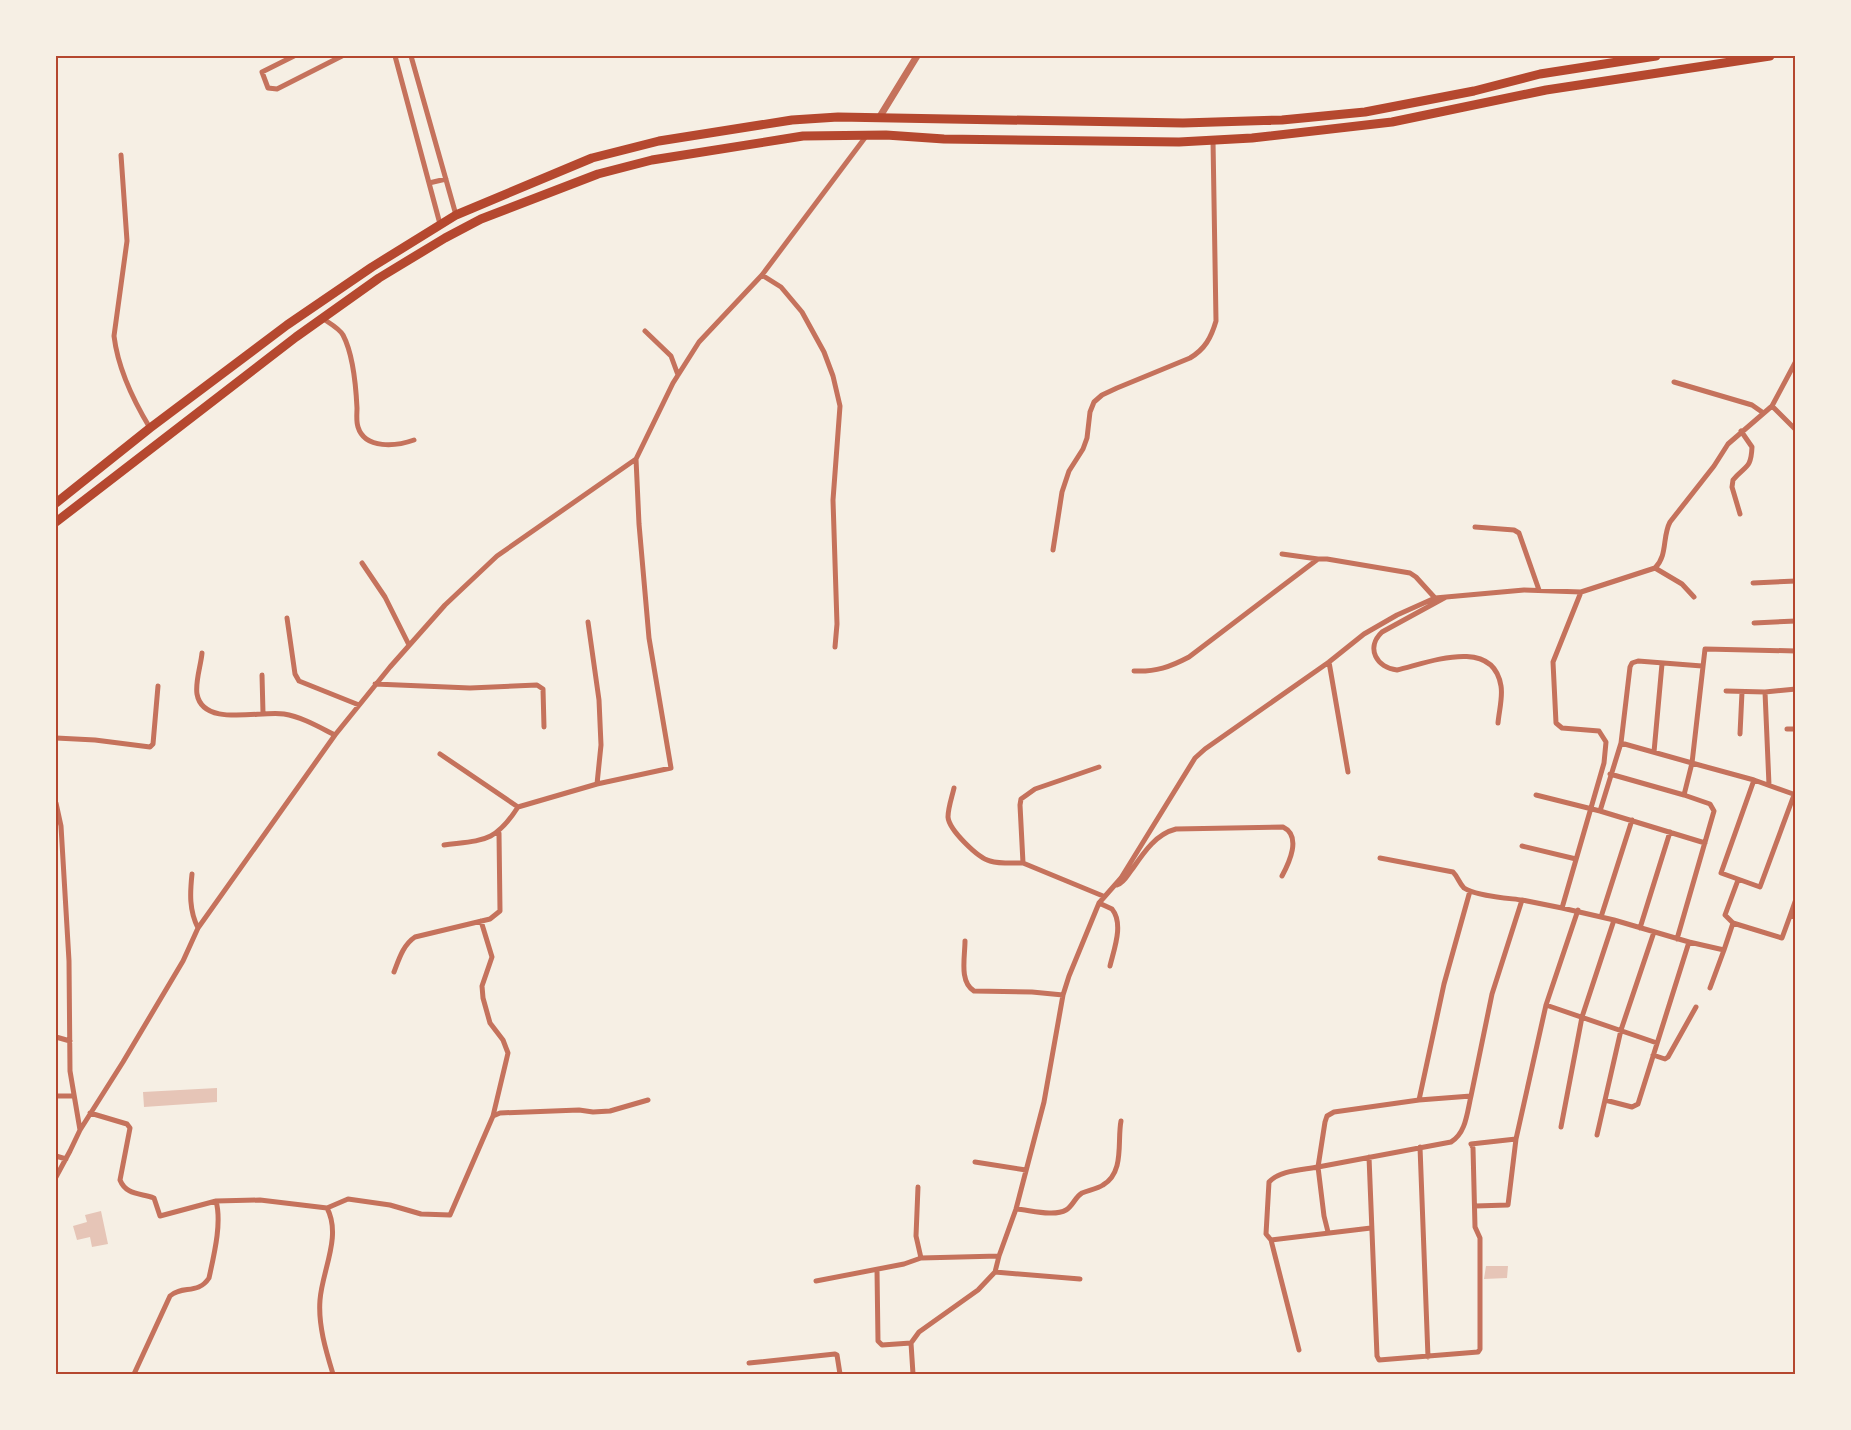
<svg xmlns="http://www.w3.org/2000/svg" width="1851" height="1430" font-family="Ubuntu,sans-serif">
	<rect width="100%" height="100%" fill="#f6efe4"/>
	<path fill="#e6c5b7" d="M 217,1088 L 217,1102 L 144,1107 L 143,1092 Z
		M 101,1211 L 108,1244 L 92,1247 L 90,1237 L 77,1240 L 73,1226 L 87,1222 L 85,1215 Z
		M 1486,1266 L 1508,1266 L 1507,1278 L 1484,1279 Z"/>
	<g fill="none" stroke-linecap="round" stroke-linejoin="round">
		<path stroke="#c5725c" stroke-width="5" d="M 294,56 L 262,72 L 268,88 L 277,89 L 342,56
			M 395,56 L 440,224
			M 411,56 L 456,215
			M 121,155 L 127,241 L 114,336 C 118,369 133,400 150,428
			M 429,183 L 446,179
			M 762,275 L 781,287 L 802,312 L 824,352 L 833,376 L 840,406 L 833,500 L 837,624 L 835,647
			M 322,318 C 329,323 339,328 343,335 C 353,354 356,387 357,408 C 357,414 356,421 358,427 C 365,450 397,446 414,440
			M 645,331 L 671,356 L 678,375
			M 1674,382 L 1752,405 L 1762,412
			M 1772,406 L 1796,430
			M 1740,514 L 1732,487 L 1733,480 C 1745,465 1751,470 1752,447 L 1741,431
			M 1475,527 L 1514,530 L 1519,533 L 1539,590
			M 1053,550 L 1062,492 L 1069,471 L 1083,449 L 1087,438 L 1090,412 L 1094,402 L 1102,395 L 1117,388 L 1190,358 C 1205,349 1211,338 1216,321 L 1213,140
			M 1282,554 L 1318,559
			M 362,563 L 385,597 L 409,645
			M 1655,568 L 1682,584 L 1694,597
			M 1753,583 L 1796,581
			M 1446,597 L 1382,632 C 1365,648 1377,668 1397,670 C 1428,663 1493,636 1501,686 C 1503,697 1499,711 1498,723
			M 287,618 L 295,674 L 299,681 L 359,705
			M 588,622 L 599,700 L 601,745 L 597,784
			M 1754,623 L 1796,621
			M 1796,651 L 1705,649 L 1692,763 L 1754,780 L 1796,795
			M 202,653 C 201,665 195,682 197,694 C 203,728 261,710 284,714 C 302,717 319,727 335,735
			M 1329,662 L 1348,772
			M 1134,671 C 1156,672 1170,667 1189,657 L 1318,559 L 1327,559 L 1410,573 L 1416,577 L 1435,598
			M 262,675 L 263,713
			M 375,684 L 470,688 L 537,685 L 543,689 L 544,727
			M 1726,691 L 1765,692
			M 1787,729 L 1796,729
			M 1740,734 L 1742,692
			M 56,738 L 95,740 L 150,747 L 153,744 L 158,686
			M 1621,743 L 1630,667 L 1632,663 L 1638,661 L 1702,666
			M 1654,752 L 1662,664
			M 440,754 L 518,807 L 597,784 L 671,768 L 649,638 L 639,524 L 636,459
			M 1099,767 L 1035,789 L 1021,799 L 1020,805 L 1023,863 L 1103,896
			M 1610,774 L 1684,795
			M 1754,780 L 1721,873 L 1760,887 L 1794,795
			M 1769,785 L 1765,692 L 1796,689
			M 954,788 C 952,797 948,808 948,817 C 949,830 978,858 990,861 C 1000,864 1012,863 1023,863
			M 1536,795 L 1600,811 L 1705,843
			M 56,803 L 61,826 L 69,961 L 70,1071 L 80,1130
			M 1600,811 L 1621,743 L 1692,763 L 1684,795 L 1710,804 L 1714,811 L 1677,939
			M 444,845 C 483,840 495,843 518,807
			M 1522,846 L 1576,859
			M 1380,858 L 1453,872 C 1458,877 1459,883 1464,888 C 1476,896 1507,898 1522,900
			M 192,874 C 190,893 189,910 198,928
			M 1117,885 C 1125,882 1127,875 1133,868 C 1144,852 1156,834 1176,829 L 1283,827 C 1302,836 1289,863 1282,876
			M 1099,903 L 1112,909 C 1124,924 1114,949 1110,966
			M 1562,908 L 1614,920 L 1689,942 L 1638,1104 L 1632,1107 L 1605,1100
			M 1578,910 L 1546,1005 L 1657,1043
			M 1790,916 L 1796,899
			M 1601,917 L 1632,820
			M 481,921 L 492,957 L 482,986 L 483,998 L 490,1023 L 503,1040 L 508,1053 L 493,1116
			M 1733,923 L 1725,915 L 1738,880
			M 1640,928 L 1670,832
			M 965,941 C 965,957 959,982 974,991 L 1032,992 L 1063,995
			M 1689,942 L 1724,950 L 1733,923 L 1782,938 L 1790,916 L 1796,917
			M 394,972 C 399,959 403,945 415,937 L 490,919 L 500,911 L 499,833
			M 1710,988 L 1724,950
			M 56,1037 L 70,1041
			M 1653,1055 L 1665,1059 L 1668,1057 L 1696,1007
			M 56,1096 L 73,1096
			M 1471,1096 L 1492,994 L 1522,900 L 1562,908 L 1604,763 L 1606,742 L 1599,731 L 1562,728 L 1556,723 L 1553,662 L 1581,592
			M 1419,1100 L 1444,984 L 1470,891
			M 90,1113 L 127,1124 L 130,1128 L 120,1180 C 126,1195 140,1193 154,1198 L 160,1216 L 216,1201 L 260,1200 L 327,1208 L 348,1199 L 390,1205 L 421,1214 L 450,1215 L 493,1116 L 500,1113 L 579,1110 L 593,1112 L 610,1111 L 648,1100
			M 1561,1127 L 1582,1017 L 1614,920
			M 1597,1135 L 1621,1030 L 1654,932
			M 1516,1139 L 1546,1005
			M 1471,1144 L 1516,1139 L 1508,1205 L 1475,1206
			M 1420,1147 L 1428,1357
			M 56,1156 L 66,1159
			M 1369,1157 L 1377,1356 L 1379,1360 L 1478,1352 L 1480,1349 L 1480,1238 L 1475,1227 L 1473,1148 L 1471,1144
			M 975,1162 L 1026,1170
			M 56,1177 L 70,1151 L 80,1130 L 123,1062 L 183,961 L 198,928 L 335,735 L 390,667 L 445,605 L 497,556 L 636,459 L 673,383 L 699,342 L 762,275 L 867,135
			M 918,1187 L 916,1236 L 921,1258 L 999,1256
			M 327,1208 C 342,1236 322,1271 320,1300 C 318,1325 326,1351 333,1374
			M 1016,1209 C 1030,1210 1054,1217 1066,1210 C 1073,1206 1075,1197 1082,1193 C 1089,1190 1097,1189 1103,1185 C 1125,1172 1117,1141 1121,1121
			M 1328,1232 L 1324,1216 L 1318,1167 L 1451,1142 C 1466,1133 1467,1113 1471,1096 L 1419,1100 L 1334,1112 L 1327,1116 L 1325,1122 L 1318,1167 C 1303,1170 1280,1170 1269,1182 L 1266,1234 L 1271,1240 L 1371,1228
			M 1271,1240 L 1299,1350
			M 877,1270 L 878,1341 L 882,1345 L 911,1343
			M 995,1272 L 1080,1279
			M 816,1281 L 904,1264 L 921,1258
			M 749,1363 L 835,1354 L 837,1355 L 840,1374
			M 134,1374 L 170,1296 C 182,1285 198,1295 209,1278 C 214,1255 222,1223 216,1201
			M 913,1374 L 911,1343 L 919,1332 L 978,1290 L 995,1272 L 999,1256 L 1016,1209 L 1044,1102 L 1063,995 L 1069,976 L 1099,903 L 1121,878 L 1195,758 L 1205,749 L 1329,662 L 1364,634 L 1397,615 L 1435,598 L 1524,590 L 1581,592 L 1655,568 C 1668,555 1662,537 1670,522 L 1714,466 L 1728,444 L 1772,406 L 1796,361"/>
		<path stroke="#c5725c" stroke-width="7" d="M 879,118 L 917,56"/>
		<path stroke="#b5482f" stroke-width="9" d="M 56,503 L 150,428 L 287,325 L 372,267 L 456,215 L 592,158 L 659,141 L 792,120 L 838,117 L 1183,123 L 1282,120 L 1365,112 L 1474,91 L 1540,74 L 1656,56
			M 56,522 L 296,337 L 379,278 L 445,238 L 481,219 L 598,174 L 652,160 L 803,136 L 886,135 L 944,139 L 1179,142 L 1252,138 L 1392,122 L 1546,90 L 1770,56"/>
	</g>
	<rect width="1851" height="1430" fill="none" stroke="#f6efe4" stroke-width="114"/>
	<rect x="57" y="57" width="1737" height="1316" fill="none" stroke="#b5482f" stroke-width="2"/>
</svg>
